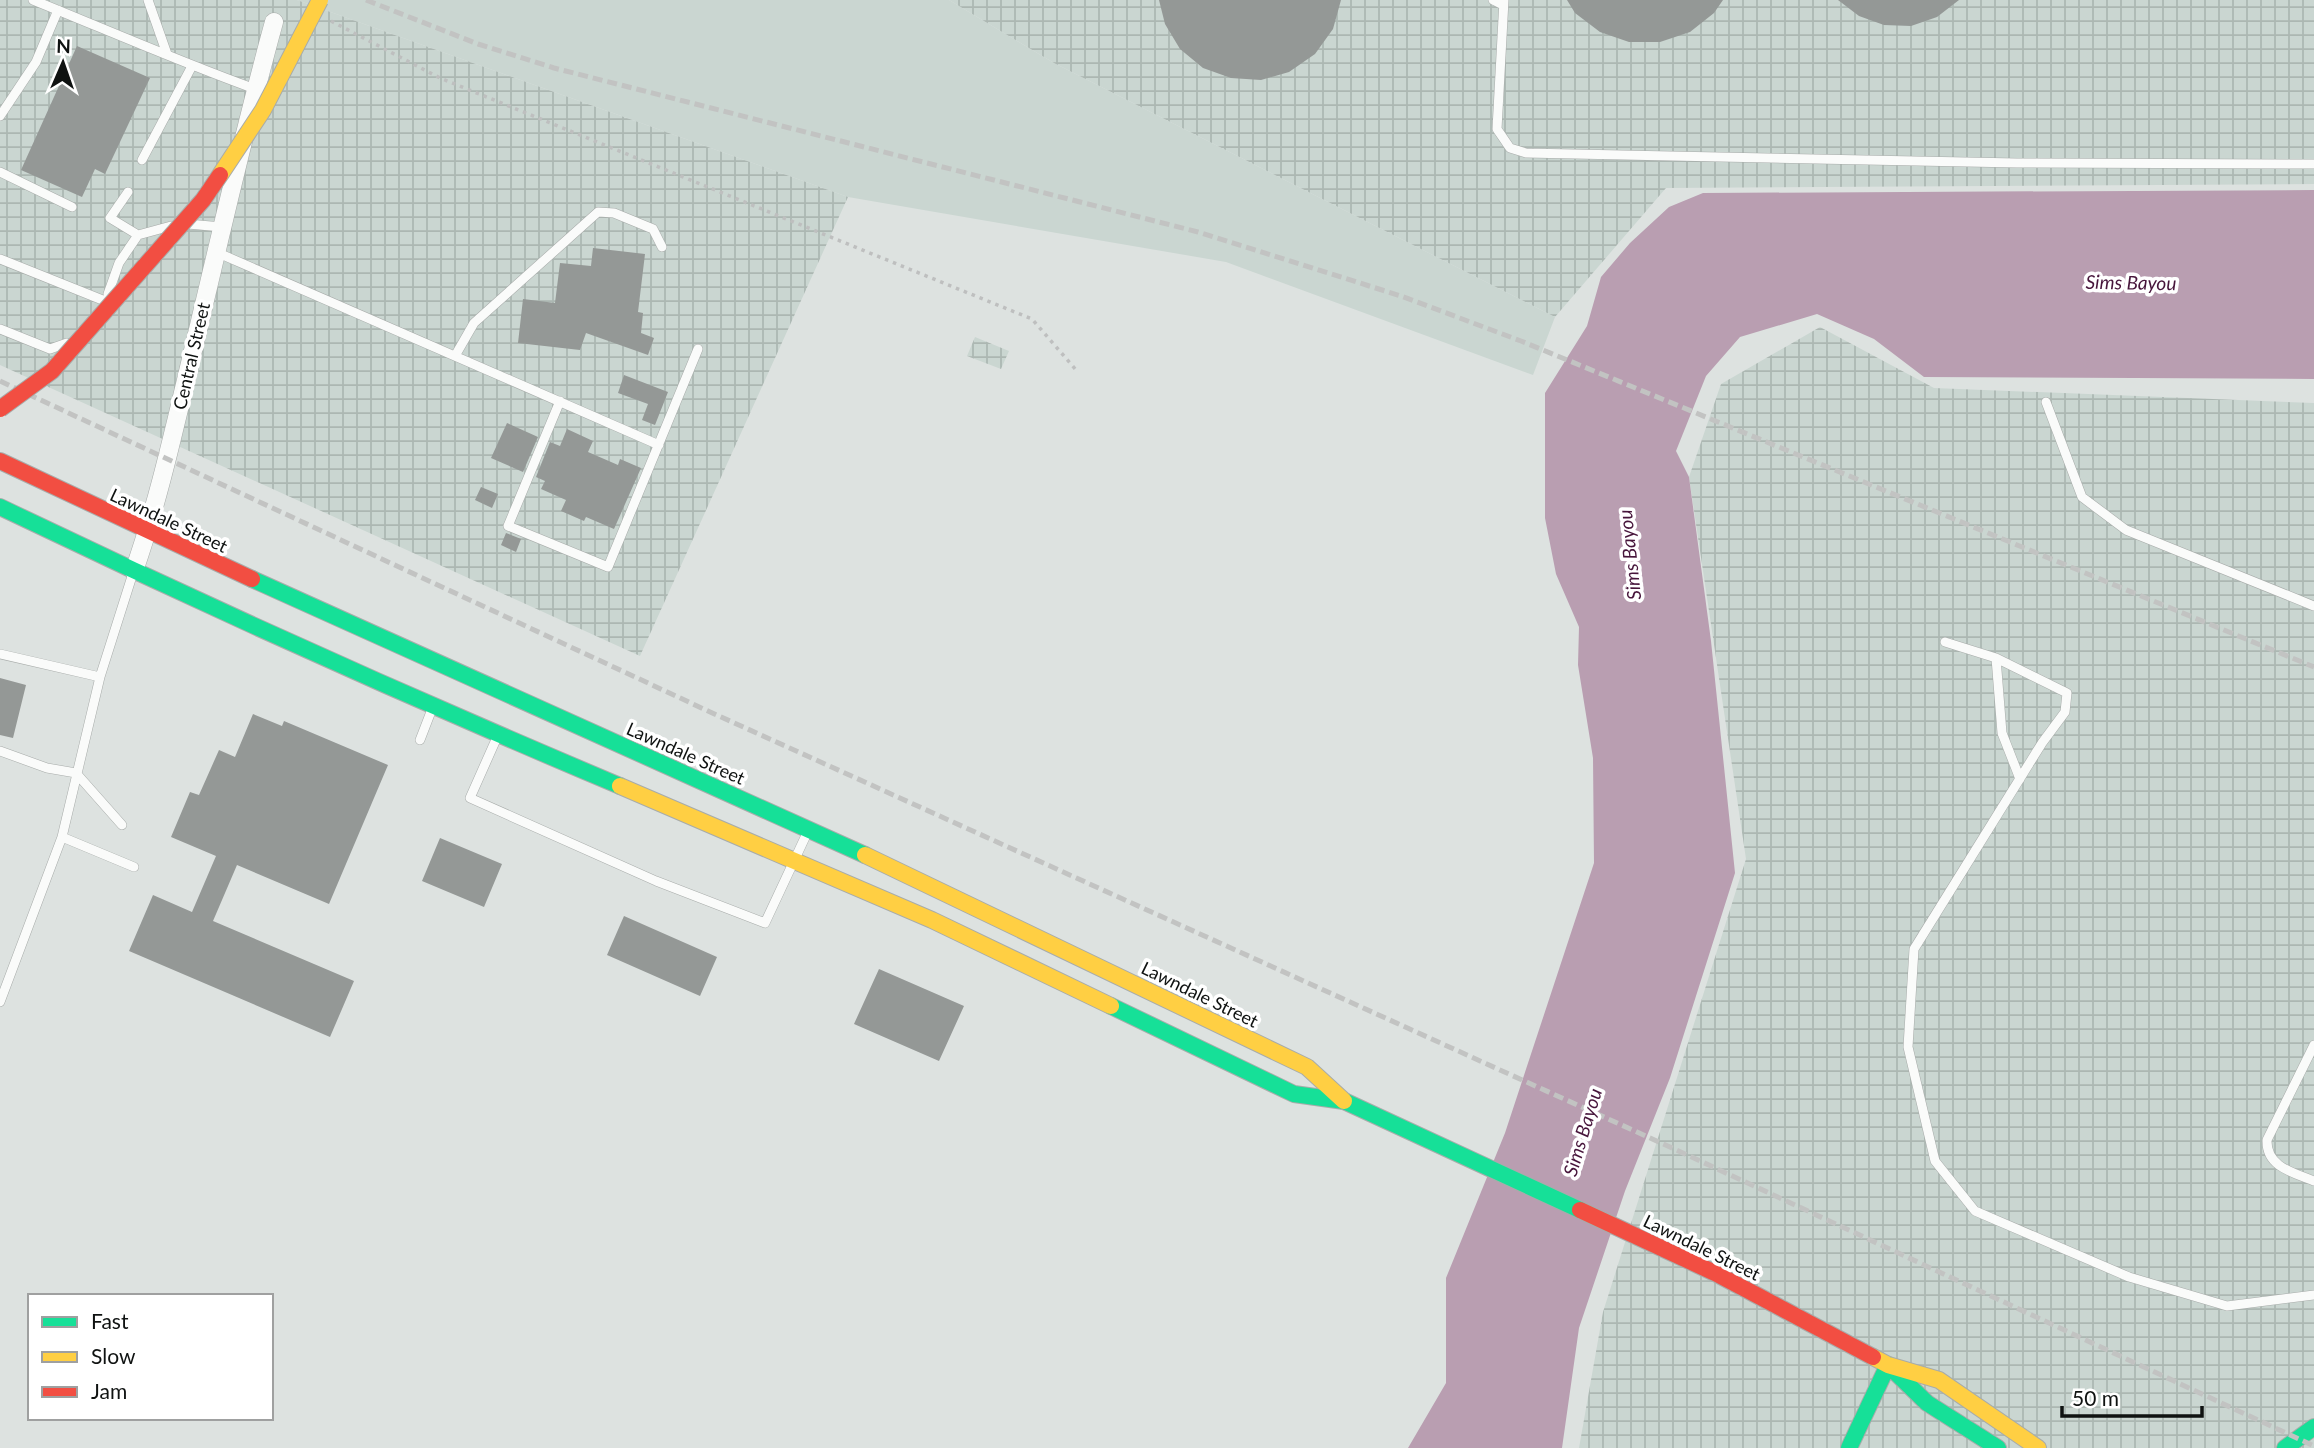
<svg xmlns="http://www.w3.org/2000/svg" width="2314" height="1448" font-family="Lato,sans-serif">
	<defs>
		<pattern id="industrial-grid" width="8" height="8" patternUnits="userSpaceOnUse" patternTransform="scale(1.75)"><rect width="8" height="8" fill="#cad6d1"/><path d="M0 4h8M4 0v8" fill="none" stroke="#acb7b2"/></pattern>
	</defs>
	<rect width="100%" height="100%" fill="#dde2e0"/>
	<path fill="#cad6d1" d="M 297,0 L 949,0 L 1054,63 L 1555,317 L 1533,375 L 1226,262 L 848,197 Z"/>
	<path fill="url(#industrial-grid)" d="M 0,0 L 297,0 L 848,197 L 640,656 L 0,365 Z
		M 949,0 L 2314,0 L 2314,184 L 1666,188 L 1555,317 L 1054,63 Z
		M 1820,327 L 1934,388 L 2314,403 L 2314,1448 L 1579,1448 L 1603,1312 L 1746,859 L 1689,477 L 1721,384 Z
		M 975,337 L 1009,351 L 1001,369 L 967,356 Z"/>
	<path fill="#b99eb1" d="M 2314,190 L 2314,379 L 1924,377 L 1874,339 L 1817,314 L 1740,337 L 1706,376 L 1676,451 L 1689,477 L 1711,641 L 1735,873 L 1670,1078 L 1625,1191 L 1579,1328 L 1562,1448 L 1408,1448 L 1446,1383 L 1446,1278 L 1505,1133 L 1594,863 L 1593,758 L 1578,665 L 1579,627 L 1556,574 L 1545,518 L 1545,393 L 1587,326 L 1601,277 L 1630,243 L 1669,207 L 1703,193 Z"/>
	<path fill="#949896" d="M 1159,0 L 1341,0 L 1333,29 L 1315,54 L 1289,72 L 1261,80 L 1231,78 L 1203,68 L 1180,49 L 1165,24 Z
		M 1567,0 L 1723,0 L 1714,13 L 1690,32 L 1660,42 L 1629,42 L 1600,32 L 1575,13 Z
		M 1838,0 L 1959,0 L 1937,17 L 1911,26 L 1884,25 L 1859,16 Z
		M 77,46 L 150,78 L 105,174 L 95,169 L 82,197 L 21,170 Z
		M 593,248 L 645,254 L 638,312 L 643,313 L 641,333 L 654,338 L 648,355 L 586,333 L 580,350 L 518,343 L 523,299 L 555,303 L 560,263 L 591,266 Z
		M 624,375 L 668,392 L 655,425 L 642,420 L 648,404 L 618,393 Z
		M 507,423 L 538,437 L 523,472 L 491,458 Z
		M 567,429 L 593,441 L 588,452 L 618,465 L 620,459 L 641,468 L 614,529 L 586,517 L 584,521 L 561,511 L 566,500 L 541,489 L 545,481 L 536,477 L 550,442 L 560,446 Z
		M 481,487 L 498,494 L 492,508 L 475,500 Z
		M 506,533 L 521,539 L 516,552 L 501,545 Z
		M 0,678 L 26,685 L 13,738 L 0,735 Z
		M 253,714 L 282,726 L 284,721 L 388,765 L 329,904 L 237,865 L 213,921 L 354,981 L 330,1037 L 129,951 L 153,895 L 192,912 L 216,856 L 171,837 L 190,792 L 199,795 L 219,750 L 235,757 Z
		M 440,838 L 502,864 L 484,907 L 422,881 Z
		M 624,916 L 717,957 L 700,996 L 607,955 Z
		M 879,969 L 964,1006 L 939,1061 L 854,1024 Z"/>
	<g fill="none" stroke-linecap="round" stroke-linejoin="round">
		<defs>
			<path id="lane" d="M 33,0 C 107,30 180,62 255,89
				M 148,0 L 167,54
				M 1493,0 L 1503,5
				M 1504,0 L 1497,129 L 1510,148 L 1526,153 L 2017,163 L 2314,164
				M 0,116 L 36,62 L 58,10
				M 142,160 L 192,66
				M 0,172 L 72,207
				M 128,192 L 110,218 L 138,235
				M 188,224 L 222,227
				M 216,252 L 659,445
				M 0,259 L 105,301
				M 108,294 L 119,263 L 138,235 L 171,226
				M 0,329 L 50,349 L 67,343
				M 455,356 L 474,323 L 598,212 L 614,213 L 653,229 L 662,247
				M 560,401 L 508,526 L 608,567 L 698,349
				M 2046,402 L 2082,497 L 2126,530 L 2314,606
				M 1945,642 L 1996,658 L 2067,693 L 2065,712 L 2042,743 L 1914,949 L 1908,1047 L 1935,1161 L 1975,1211 L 2129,1277 L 2227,1306 L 2314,1295
				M 0,654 L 100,677
				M 1996,658 L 2002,733 L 2020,779
				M 498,735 L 470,798 L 656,881 L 765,923 L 808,831
				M 420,740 L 432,709
				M 0,751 L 47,768 L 76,773 L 122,825
				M 62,837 L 134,867
				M 0,1002 L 62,837 L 100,677 L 133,573
				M 2314,1045 L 2267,1140 C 2266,1167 2294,1173 2314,1181"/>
			<path id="street" d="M 134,571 C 158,502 174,430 191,359 C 218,247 243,134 274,22"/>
			<path id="fast" d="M 0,507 C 204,605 411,698 620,786
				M 252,579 L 865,855
				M 1111,1006 L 1294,1094 L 1344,1101 L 1580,1210
				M 1891,1368 L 1927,1403 L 1998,1448
				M 1849,1448 L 1888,1365
				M 2285,1448 L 2314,1427"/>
			<path id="slow" d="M 620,786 L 932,920 L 1111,1006
				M 865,855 L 1307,1067 L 1344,1101
				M 1873,1357 L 1888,1365 L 1939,1380 L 2038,1448"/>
			<path id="jam" d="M 0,461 L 252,579
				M 1580,1210 L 1715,1273 L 1873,1357"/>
		</defs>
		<use href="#lane" stroke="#a8acaa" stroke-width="10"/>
		<use href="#street" stroke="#a8acaa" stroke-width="19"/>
		<use href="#fast" stroke="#a8acaa" stroke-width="18"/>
		<use href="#slow" stroke="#a8acaa" stroke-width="18"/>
		<use href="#jam" stroke="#a8acaa" stroke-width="18"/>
		<path stroke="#bebfbf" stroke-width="3.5" stroke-dasharray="3.5 5" stroke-linecap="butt" d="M 331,21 L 440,78 L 1032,319 L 1077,371"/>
		<use href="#lane" stroke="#fafbfa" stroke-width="9"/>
		<use href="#street" stroke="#fafbfa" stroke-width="18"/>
		<use href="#fast" stroke="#16e098" stroke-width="16"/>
		<use href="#slow" stroke="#ffcf43" stroke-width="16"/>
		<use href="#jam" stroke="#f24e42" stroke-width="16"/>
		<path stroke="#c2c3c2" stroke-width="5" stroke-dasharray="10 5" stroke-linecap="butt" d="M 366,0 L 478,44 L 554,68 L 1198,232 L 1401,296 L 1521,341 L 2314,667
			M 0,381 L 708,711 L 1670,1147 L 2314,1446"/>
		<defs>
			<path id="slow-bridge" d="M 220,175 L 263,110 L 320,0"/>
			<path id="jam-bridge" d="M 0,409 L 52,371 L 203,200 L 220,175"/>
		</defs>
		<use href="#slow-bridge" stroke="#a8acaa" stroke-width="18" stroke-linecap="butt"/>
		<use href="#jam-bridge" stroke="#a8acaa" stroke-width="18" stroke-linecap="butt"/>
		<use href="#slow-bridge" stroke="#ffcf43" stroke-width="16"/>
		<use href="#jam-bridge" stroke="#f24e42" stroke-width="16"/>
	</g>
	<g text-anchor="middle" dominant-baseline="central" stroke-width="7" stroke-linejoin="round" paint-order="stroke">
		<g font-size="18" fill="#0f1211" stroke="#fff">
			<text transform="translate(191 356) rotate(-77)">Central Street</text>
			<text transform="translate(169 520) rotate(25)">Lawndale Street</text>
			<text transform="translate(686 753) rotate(24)">Lawndale Street</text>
			<text transform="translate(1200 994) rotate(26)">Lawndale Street</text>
			<text transform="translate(1702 1247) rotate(26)">Lawndale Street</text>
		</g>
		<g font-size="19" font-style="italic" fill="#47153b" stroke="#fff">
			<text transform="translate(2131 282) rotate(1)">Sims Bayou</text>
			<text transform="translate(1629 555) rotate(-96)">Sims Bayou</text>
			<text transform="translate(1582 1132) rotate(-73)">Sims Bayou</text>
		</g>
	</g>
	<rect x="28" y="1294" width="245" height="126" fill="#ffffff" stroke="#9fa0a0" stroke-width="2"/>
	<rect x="42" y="1317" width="35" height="10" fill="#16e098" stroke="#9fa0a0" stroke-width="2"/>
	<text x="91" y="1329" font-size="21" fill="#0f1211">Fast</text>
	<rect x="42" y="1352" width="35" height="10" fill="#ffcf43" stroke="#9fa0a0" stroke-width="2"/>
	<text x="91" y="1364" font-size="21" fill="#0f1211">Slow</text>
	<rect x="42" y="1387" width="35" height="10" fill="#f24e42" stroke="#9fa0a0" stroke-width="2"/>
	<text x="91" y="1399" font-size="21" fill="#0f1211">Jam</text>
	<g transform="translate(63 63) rotate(2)" stroke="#ffffff" stroke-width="5" paint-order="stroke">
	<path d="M0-5L12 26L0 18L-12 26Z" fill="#0f1211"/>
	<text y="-10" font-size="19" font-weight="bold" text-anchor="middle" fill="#0f1211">N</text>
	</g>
	<path d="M2062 1406v10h140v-10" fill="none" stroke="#0f1211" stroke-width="3.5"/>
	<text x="2072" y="1406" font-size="21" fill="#0f1211" stroke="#ffffff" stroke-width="5" paint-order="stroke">50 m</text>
</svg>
